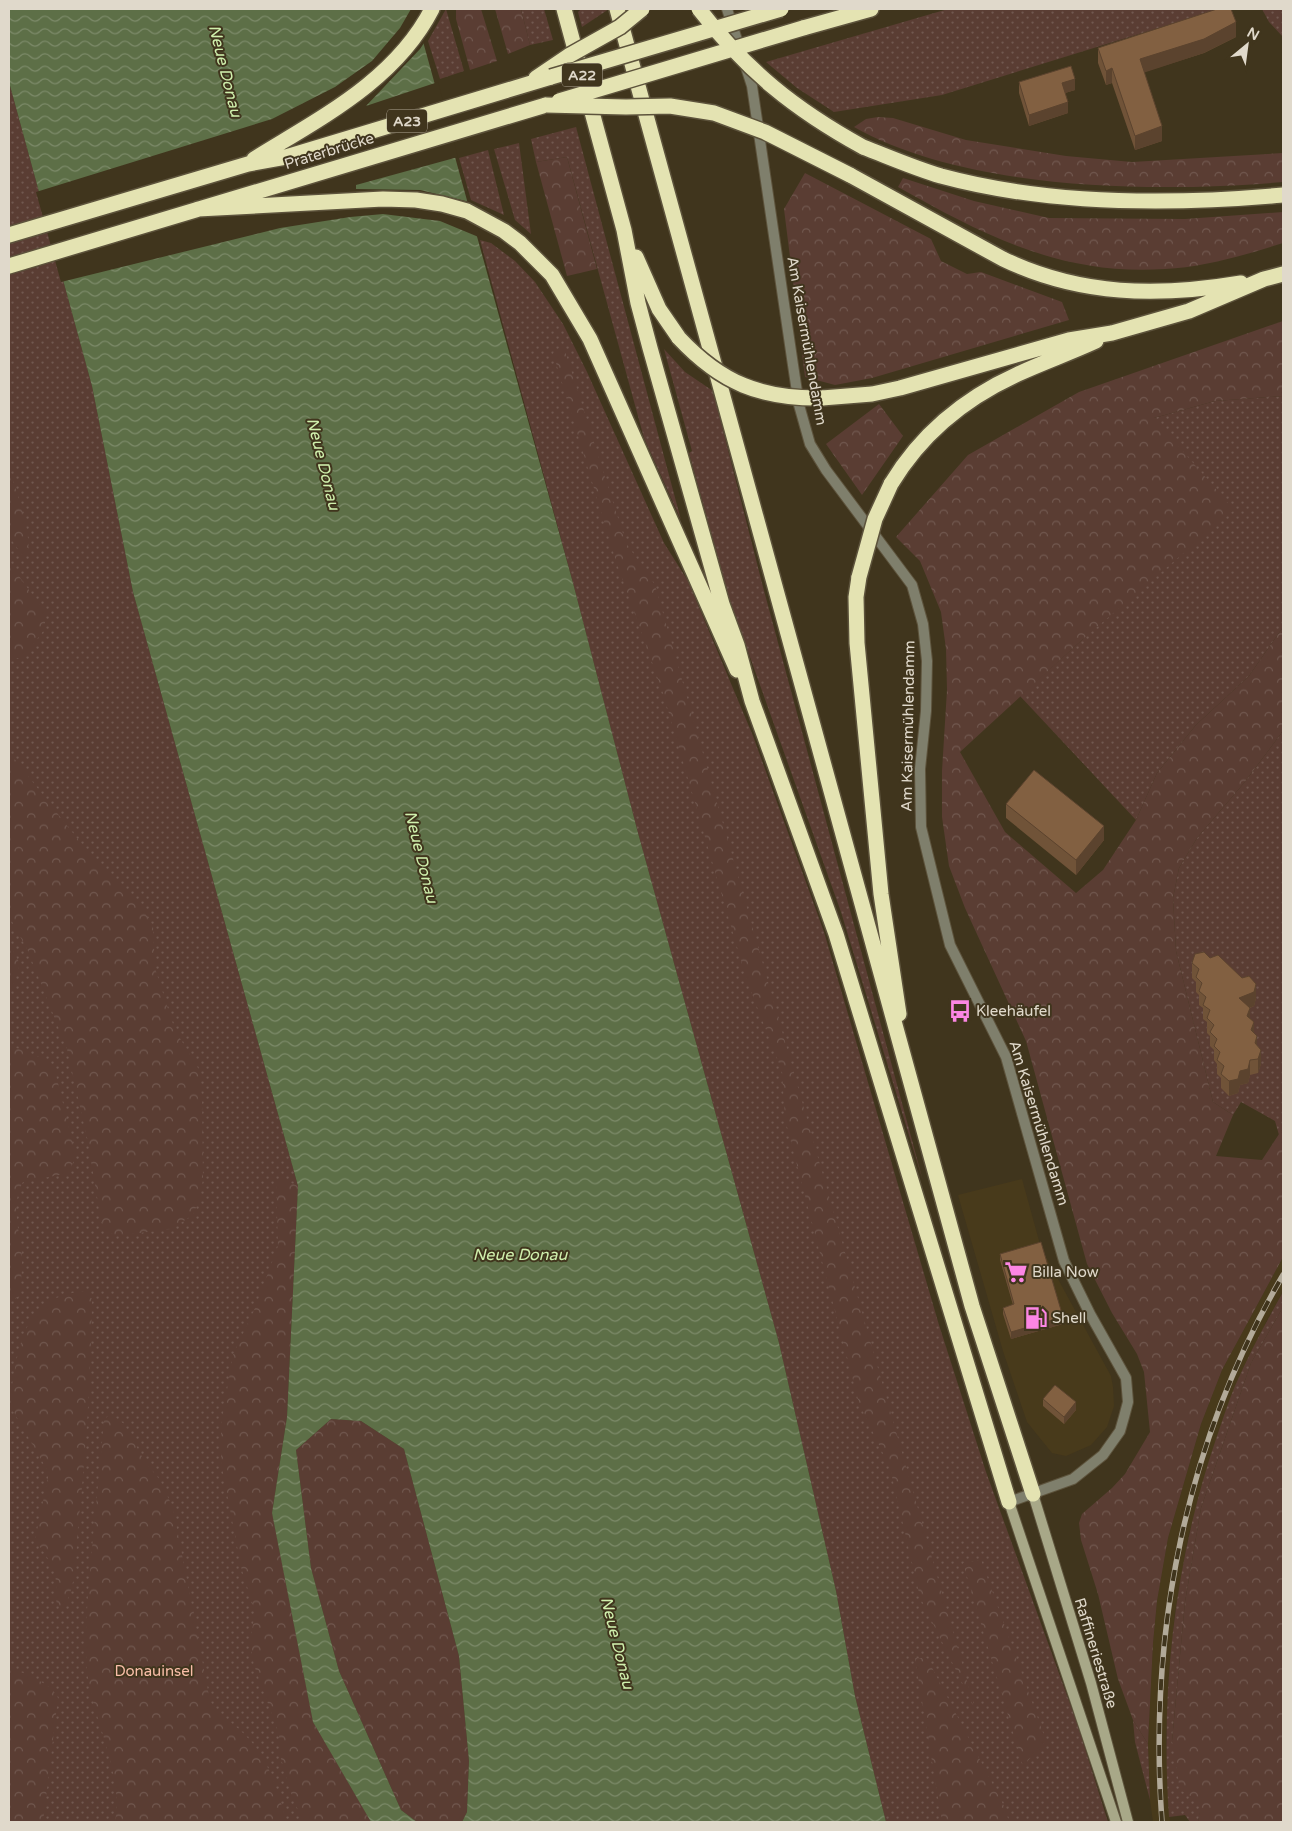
<svg xmlns="http://www.w3.org/2000/svg" width="1292" height="1831" font-family="'Varela Round',sans-serif">
	<defs>
		<pattern id="grass-dots" width="8" height="8" patternUnits="userSpaceOnUse" patternTransform="scale(1.25)"><rect width="8" height="8" fill="#5a3d33"/><path d="M2 2h.1M6 6h.1" fill="none" stroke="#71584f" stroke-width="1.8" stroke-linecap="round"/></pattern>
		<pattern id="forest-crowns" width="20" height="18" patternUnits="userSpaceOnUse" patternTransform="scale(1.25)"><rect width="20" height="18" fill="#5a3d33"/><path d="M2 6a3 3 0 1 1 6 0M12 15a3 3 0 1 1 6 0" fill="none" stroke="#71584f"/></pattern>
		<pattern id="water-waves" width="16" height="10" patternUnits="userSpaceOnUse" patternTransform="scale(1.25)"><rect width="16" height="10" fill="#5d6f47"/><path d="M0 5q4-4 8 0t8 0" fill="none" stroke="#7c8a69"/></pattern>
	</defs>
	<rect width="100%" height="100%" fill="#40351d"/>
	<path fill="#483a1b" d="M 1022,1179 L 1041,1248 L 1111,1376 L 1113,1387 L 1114,1406 L 1107,1427 L 1091,1445 L 1066,1456 L 1052,1453 L 1027,1422 L 1003,1351 L 958,1195 Z
		M 1283,1257 L 1283,1292 L 1266,1322 L 1189,1533 L 1175,1612 L 1169,1673 L 1166,1740 L 1170,1822 L 1153,1822 L 1150,1800 L 1148,1744 L 1153,1643 L 1157,1601 L 1168,1538 L 1201,1424 L 1222,1370 Z"/>
	<path fill="url(#grass-dots)" d="M 446,9 L 464,71 L 440,79 L 428,41 Z
		M 521,9 L 544,9 L 553,40 L 530,45 Z
		M 581,9 L 609,9 L 582,27 L 578,12 Z
		M 948,9 L 1220,9 L 942,95 L 834,112 L 797,88 L 766,62 Z
		M 1262,9 L 1283,9 L 1283,37 L 1269,22 Z
		M 9,82 L 92,386 L 133,592 L 298,1186 L 280,1449 L 272,1513 L 313,1722 L 371,1822 L 9,1822 Z
		M 576,127 L 681,520 L 644,438 L 567,157 L 536,162 L 531,139 Z
		M 519,143 L 531,234 L 515,220 L 494,149 Z
		M 488,150 L 504,215 L 471,200 L 459,158 Z
		M 480,240 L 491,243 L 515,261 L 535,282 L 563,324 L 587,372 L 664,543 L 688,581 L 753,736 L 824,932 L 939,1325 L 986,1472 L 1077,1723 L 1108,1822 L 886,1822 L 855,1696 L 836,1591 L 779,1343 L 638,833 L 573,583 Z
		M 664,349 L 685,372 L 713,391 L 763,587 L 923,1181 L 841,912 L 730,601 L 689,453 L 692,451 Z
		M 1283,396 L 1283,627 L 1249,676 L 1196,725 L 1157,773 L 1136,820 L 1020,696 L 1083,639 L 1154,418 L 1215,401 Z
		M 1283,731 L 1283,1128 L 1279,1135 L 1275,1121 L 1241,1102 L 1233,1115 L 1213,1102 L 1176,951 L 1173,898 L 1179,868 L 1197,838 L 1244,783 Z
		M 1283,1292 L 1283,1307 L 1251,1363 L 1201,1508 L 1185,1602 L 1172,1741 L 1202,1802 L 1198,1822 L 1190,1822 L 1185,1815 L 1169,1817 C 1160,1689 1175,1558 1217,1436 C 1223,1419 1228,1402 1235,1386 C 1249,1354 1266,1322 1283,1292 Z
		M 1133,1720 L 1148,1744 L 1150,1800 L 1135,1742 Z"/>
	<path fill="url(#forest-crowns)" d="M 456,9 L 481,9 L 497,61 L 470,70 L 456,19 Z
		M 495,9 L 521,9 L 530,45 L 508,54 Z
		M 878,117 L 893,118 L 966,140 L 1066,156 L 1132,162 L 1283,153 L 1283,182 C 1155,193 968,191 854,127 L 866,119 Z
		M 567,157 L 597,269 L 567,276 L 536,162 Z
		M 805,173 L 931,239 L 941,261 L 967,274 L 981,272 L 1062,302 L 1069,320 L 872,378 L 835,385 L 805,377 L 784,209 Z
		M 903,178 L 974,201 L 1049,218 L 1185,219 L 1283,212 L 1283,243 C 1245,255 1205,267 1165,269 C 1062,276 985,236 898,187 Z
		M 1283,321 L 1283,396 L 1215,401 L 1154,418 L 1234,510 L 1083,639 L 960,752 L 1005,832 L 1076,893 L 1103,870 L 1136,820 L 1157,773 L 1196,725 L 1249,676 L 1283,627 L 1283,731 L 1244,783 L 1197,838 L 1179,868 L 1173,898 L 1176,951 L 1213,1102 L 1233,1115 L 1216,1156 L 1262,1160 L 1283,1128 L 1283,1257 L 1222,1370 L 1201,1424 L 1168,1538 L 1157,1601 L 1153,1643 L 1148,1744 L 1133,1720 L 1118,1679 L 1098,1594 L 1081,1540 L 1079,1523 L 1082,1514 L 1112,1488 L 1125,1474 L 1150,1432 L 1144,1372 L 1137,1354 L 1112,1313 L 1087,1264 L 1026,1041 L 965,908 L 949,866 L 942,817 L 942,771 L 947,690 L 946,649 L 941,612 L 920,561 L 896,537 L 968,455 L 1079,392 Z
		M 563,345 L 626,543 L 655,585 L 975,1709 L 920,1597 L 890,1468 L 859,1403 L 785,1119 L 782,1071 L 747,981 L 663,693 L 616,561 L 553,353 Z
		M 879,404 L 903,436 L 862,495 L 826,444 Z
		M 9,467 C 14,487 34,537 27,555 L 22,555 L 9,536 Z
		M 9,562 L 46,614 L 44,630 L 23,658 L 13,658 L 9,651 Z
		M 9,752 L 80,842 L 142,908 L 153,926 L 155,968 L 169,1012 L 175,1030 L 198,1068 L 202,1098 L 203,1179 L 200,1197 L 193,1215 L 171,1229 L 116,1236 L 107,1231 L 101,1221 L 88,1142 L 67,1049 L 28,951 L 9,916 Z
		M 9,943 L 20,964 L 13,986 L 9,992 Z
		M 9,1045 L 49,1061 L 56,1075 L 74,1148 L 74,1160 L 69,1173 L 23,1182 C 10,1204 20,1232 22,1256 C 22,1269 21,1282 20,1296 L 9,1302 Z
		M 282,1179 L 298,1186 L 287,1417 L 272,1513 L 313,1722 L 371,1822 L 303,1822 L 290,1791 L 280,1755 L 279,1734 L 254,1665 L 250,1642 L 255,1612 L 241,1567 L 221,1462 L 221,1425 L 233,1355 L 255,1308 L 278,1246 L 276,1181 Z
		M 85,1291 L 92,1299 C 91,1376 86,1452 78,1528 C 76,1553 77,1585 64,1607 L 58,1606 C 54,1598 57,1592 56,1583 C 56,1566 44,1553 35,1540 L 49,1473 L 9,1404 C 19,1352 18,1297 85,1291 Z
		M 1283,1307 L 1283,1822 L 1198,1822 L 1201,1802 L 1180,1790 L 1172,1741 L 1185,1602 L 1201,1508 L 1251,1363 Z
		M 108,1416 L 115,1417 L 124,1424 L 145,1462 L 160,1480 L 173,1508 L 210,1701 C 220,1715 231,1722 243,1733 C 270,1759 276,1788 287,1822 L 115,1822 C 124,1773 92,1718 87,1670 C 84,1634 88,1596 91,1560 C 95,1514 100,1467 104,1420 Z
		M 331,1419 L 361,1421 L 404,1449 L 459,1656 L 469,1761 L 467,1812 L 462,1822 L 417,1822 L 401,1810 L 339,1671 L 311,1568 L 296,1450 Z
		M 981,1560 L 1046,1741 L 1023,1766 L 963,1563 Z
		M 915,1658 L 927,1658 L 1005,1808 L 1009,1822 L 942,1822 Z
		M 9,1666 C 22,1674 53,1683 58,1698 L 43,1822 L 9,1822 Z"/>
	<path fill="url(#water-waves)" d="M 9,9 L 414,9 L 573,583 L 638,833 L 779,1343 L 836,1591 L 855,1696 L 886,1822 L 462,1822 L 467,1812 L 469,1761 L 459,1656 L 404,1449 L 361,1421 L 331,1419 L 296,1450 L 311,1568 L 339,1671 L 401,1810 L 417,1822 L 371,1822 L 313,1722 L 272,1513 L 287,1417 L 298,1186 L 133,592 L 92,386 L 9,82 Z"/>
	<path fill="#40351d" d="M 411,9 L 417,9 L 426,40 L 420,49 L 366,106 L 438,82 L 458,157 L 356,185 L 356,189 L 420,190 L 470,202 L 481,238 L 440,221 L 383,214 L 350,217 L 280,228 L 61,282 L 36,192 L 272,119 L 335,87 L 372,61 L 400,28 Z"/>
	<g fill="none" stroke-linecap="round" stroke-linejoin="round">
		<defs>
			<path id="tertiary" d="M 727,9 L 752,86 L 793,365 L 799,405 L 810,444 L 826,470 L 912,585 L 923,624 L 927,661 L 926,711 L 920,769 L 921,827 L 950,945 L 1006,1057 L 1064,1261 L 1090,1314 L 1126,1378 L 1128,1402 L 1124,1417 L 1120,1431 L 1103,1455 L 1073,1479 L 1009,1502"/>
			<path id="secondary" d="M 1033,1494 L 1091,1683 L 1128,1822
				M 1009,1502 L 1116,1822"/>
			<path id="motorway" d="M 564,9 L 624,230 L 638,303 L 650,348 L 722,604 L 737,645 L 752,701 L 836,934 L 1009,1502
				M 617,9 L 972,1306 L 1033,1494
				M 803,28 L 871,9
				M 536,78 L 570,55
				M 863,147 C 889,157 914,168 941,176 C 1048,205 1173,205 1283,195
				M 254,159 C 320,118 395,81 432,9
				M 850,175 L 1003,259 C 1080,296 1158,297 1241,283
				M 198,209 L 383,199 L 416,200 L 442,204 L 467,211 L 504,231 L 520,243 L 552,275 L 590,339 L 737,670
				M 9,235 L 248,164 L 286,157 L 551,77
				M 636,257 L 659,309 L 679,338
				M 9,266 L 546,105
				M 822,398 L 872,394 L 900,388 L 1069,340 L 1112,333 L 1189,311 L 1264,279 L 1283,274
				M 891,484 C 921,434 965,398 1018,374 C 1044,362 1070,353 1096,341
				M 859,577 L 856,597 L 857,643 L 881,894 L 899,1014"/>
		</defs>
		<use href="#tertiary" stroke="#5d533c" stroke-width="12"/>
		<use href="#secondary" stroke="#5d533c" stroke-width="12"/>
		<use href="#motorway" stroke="#5d533c" stroke-width="18"/>
		<use href="#tertiary" stroke="#7f7f6c" stroke-width="10"/>
		<use href="#secondary" stroke="#a8a888" stroke-width="10"/>
		<use href="#motorway" stroke="#e4e3b2" stroke-width="15"/>
		<defs>
			<path id="rail" d="M 1162,1822 C 1148,1631 1186,1441 1283,1275"/>
		</defs>
		<use href="#rail" stroke="#b2aa99" stroke-width="5.5"/>
		<use href="#rail" stroke="#40351d" stroke-width="4" stroke-dasharray="11" stroke-linecap="butt"/>
		<defs>
			<path id="motorway-bridge" d="M 699,9 C 747,71 794,109 863,147
				M 570,55 L 620,27 L 642,9
				M 551,77 L 781,9
				M 559,101 L 803,28
				M 546,105 L 626,107 L 670,106 L 714,113 L 765,132 L 850,175
				M 679,338 C 721,383 761,399 822,398
				M 859,577 L 875,519 L 891,484"/>
		</defs>
		<use href="#motorway-bridge" stroke="#5d533c" stroke-width="18" stroke-linecap="butt"/>
		<use href="#motorway-bridge" stroke="#e4e3b2" stroke-width="15"/>
	</g>
	<path fill="#705338" d="M 1236,37 L 1204,53 L 1144,72 L 1162,141 L 1135,150 L 1112,83 L 1106,85 L 1098,63 L 1098,48 Z
		M 1019,82 L 1075,90 L 1065,93 L 1068,113 L 1029,126 L 1019,93 Z
		M 1006,804 L 1104,840 L 1076,875 L 1006,818 Z
		M 1210,958 L 1256,998 L 1254,1006 L 1250,1008 L 1250,1019 L 1257,1046 L 1261,1064 L 1258,1073 L 1250,1075 L 1248,1083 L 1240,1085 L 1238,1093 L 1229,1096 L 1221,1088 L 1221,1078 L 1217,1074 L 1217,1064 L 1214,1060 L 1214,1050 L 1210,1046 L 1210,1036 L 1207,1033 L 1207,1022 L 1203,1019 L 1203,1008 L 1199,1005 L 1199,995 L 1196,992 L 1196,982 L 1192,978 L 1192,963 Z
		M 1000,1254 L 1063,1324 L 1011,1339 L 1003,1314 L 1003,1308 L 1013,1305 L 1000,1260 Z
		M 1043,1399 L 1076,1410 L 1064,1424 L 1043,1406 Z"/>
	<path fill="#5b432e" d="M 1236,22 L 1236,37 L 1204,53 L 1140,74 L 1140,59 Z
		M 1112,68 L 1112,83 L 1106,85 L 1106,71 Z
		M 1075,79 L 1075,90 L 1062,94 L 1062,83 Z
		M 1068,102 L 1068,113 L 1029,126 L 1029,115 Z
		M 1162,126 L 1162,141 L 1135,150 L 1135,136 Z
		M 1104,826 L 1104,840 L 1076,875 L 1076,860 Z
		M 1256,984 L 1256,998 L 1254,1006 L 1239,1012 L 1239,998 Z
		M 1250,1008 L 1250,1023 L 1247,1016 Z
		M 1254,1022 L 1254,1036 L 1251,1030 Z
		M 1257,1036 L 1257,1050 L 1255,1043 Z
		M 1261,1050 L 1261,1064 L 1258,1073 L 1258,1059 Z
		M 1250,1060 L 1250,1075 L 1248,1083 L 1240,1085 L 1238,1093 L 1229,1096 L 1229,1081 Z
		M 1063,1317 L 1063,1324 L 1011,1339 L 1011,1332 Z
		M 1076,1402 L 1076,1410 L 1064,1424 L 1064,1417 Z"/>
	<path fill="#826041" stroke="#5b432e" d="M 1217,9 L 1231,9 L 1236,22 L 1204,39 L 1140,59 L 1162,126 L 1135,136 L 1112,68 L 1106,71 L 1098,48 Z
		M 1071,66 L 1075,79 L 1062,83 L 1068,102 L 1029,115 L 1019,82 Z
		M 1034,770 L 1104,826 L 1076,860 L 1006,804 Z
		M 1204,952 L 1210,958 L 1218,955 L 1242,978 L 1249,976 L 1256,984 L 1254,992 L 1239,998 L 1250,1008 L 1247,1016 L 1254,1022 L 1251,1030 L 1257,1036 L 1255,1043 L 1261,1050 L 1258,1059 L 1250,1060 L 1248,1069 L 1240,1071 L 1238,1079 L 1229,1081 L 1221,1074 L 1224,1066 L 1217,1060 L 1220,1052 L 1214,1046 L 1217,1039 L 1210,1032 L 1214,1025 L 1207,1018 L 1210,1010 L 1203,1005 L 1206,997 L 1199,991 L 1202,983 L 1196,977 L 1199,969 L 1192,963 L 1195,954 Z
		M 1041,1242 L 1063,1317 L 1011,1332 L 1003,1308 L 1014,1304 L 1000,1254 Z
		M 1055,1385 L 1076,1402 L 1064,1417 L 1043,1399 Z"/>
	<defs>
		<symbol id="bus-bare" viewBox="-9 -9 18 18"><path d="M-5-6H5V4H4V6H2V4H-2V6H-4V4H-5ZM-3.5-4V0h7V-4ZM-3.5 1.2v1.5H-2V1.2ZM2 1.2v1.5H3.5V1.2Z" fill="#fc86e4" stroke="#40351d" stroke-width="2.5" paint-order="stroke"/></symbol>
		<symbol id="supermarket-bare" viewBox="-9 -9 18 18"><path d="M-6-5.5h2.5l.6 2H6L4.5 2H-2.5L-4.4-4H-6ZM-1.5 3.2a1.3 1.3 0 1 0 .1 0ZM3 3.2a1.3 1.3 0 1 0 .1 0Z" fill="#fc86e4" stroke="#40351d" stroke-width="2.5" paint-order="stroke"/></symbol>
		<symbol id="fuel-bare" viewBox="-9 -9 18 18"><path d="M-5.5-6h7V0h2V4h1.3V-2.5L3-4.5l.8-.8L6-3V5H2.5V1h-1V6h-7ZM-4.2-4.7v3.2H.2V-4.7Z" fill="#fc86e4" stroke="#40351d" stroke-width="2.5" paint-order="stroke"/></symbol>
	</defs>
	<g fill-rule="evenodd">
		<use href="#bus-bare" x="944" y="995" width="32" height="32"/>
		<use href="#supermarket-bare" x="1000" y="1256" width="32" height="32"/>
		<use href="#fuel-bare" x="1020" y="1302" width="32" height="32"/>
	</g>
	<g text-anchor="middle" dominant-baseline="central" stroke-width="4" stroke-linejoin="round" paint-order="stroke">
		<g fill="#40351d" stroke="#b0a897" stroke-width="1">
			<rect x="562" y="63.5" width="40" height="23" rx="4"/>
			<rect x="387" y="109.5" width="40" height="23" rx="4"/>
		</g>
		<g font-size="14" font-weight="bold" fill="#e0d9cb">
			<text x="582" y="75">A22</text>
			<text x="407" y="121">A23</text>
		</g>
		<g font-size="15" fill="#e0d9cb" stroke="#40351d">
			<text transform="translate(329 151) rotate(-17)">Praterbrücke</text>
			<text transform="translate(807 341) rotate(80)">Am Kaisermühlendamm</text>
			<text transform="translate(908 726) rotate(-89)">Am Kaisermühlendamm</text>
			<text transform="translate(1039 1123) rotate(73)">Am Kaisermühlendamm</text>
			<text transform="translate(1096 1653) rotate(73)">Raffineriestraße</text>
		</g>
		<g font-size="15" fill="#e0d9cb" stroke="#40351d" text-anchor="start">
			<text x="976" y="1011">Kleehäufel</text>
			<text x="1032" y="1272">Billa Now</text>
			<text x="1052" y="1318">Shell</text>
		</g>
		<g font-size="15" fill="#f9bea8" stroke="#40351d">
			<text x="154" y="1671">Donauinsel</text>
		</g>
		<g font-size="16" font-style="italic" fill="#d0f0ad" stroke="#40351d">
			<text transform="translate(225 71) rotate(76)">Neue Donau</text>
			<text transform="translate(323 464) rotate(76)">Neue Donau</text>
			<text transform="translate(421 857) rotate(76)">Neue Donau</text>
			<text x="520" y="1255">Neue Donau</text>
			<text transform="translate(617 1643) rotate(76)">Neue Donau</text>
		</g>
	</g>
	<rect width="1292" height="1831" fill="none" stroke="#e0d9cb" stroke-width="20"/>
	<g transform="translate(1247 45) rotate(29)" stroke="#40351d" stroke-width="4" paint-order="stroke">
	<path d="M0-4L9 19L0 12L-9 19Z" fill="#e0d9cb"/>
	<text y="-8" font-size="14" font-weight="bold" text-anchor="middle" fill="#e0d9cb">N</text>
	</g>
</svg>
